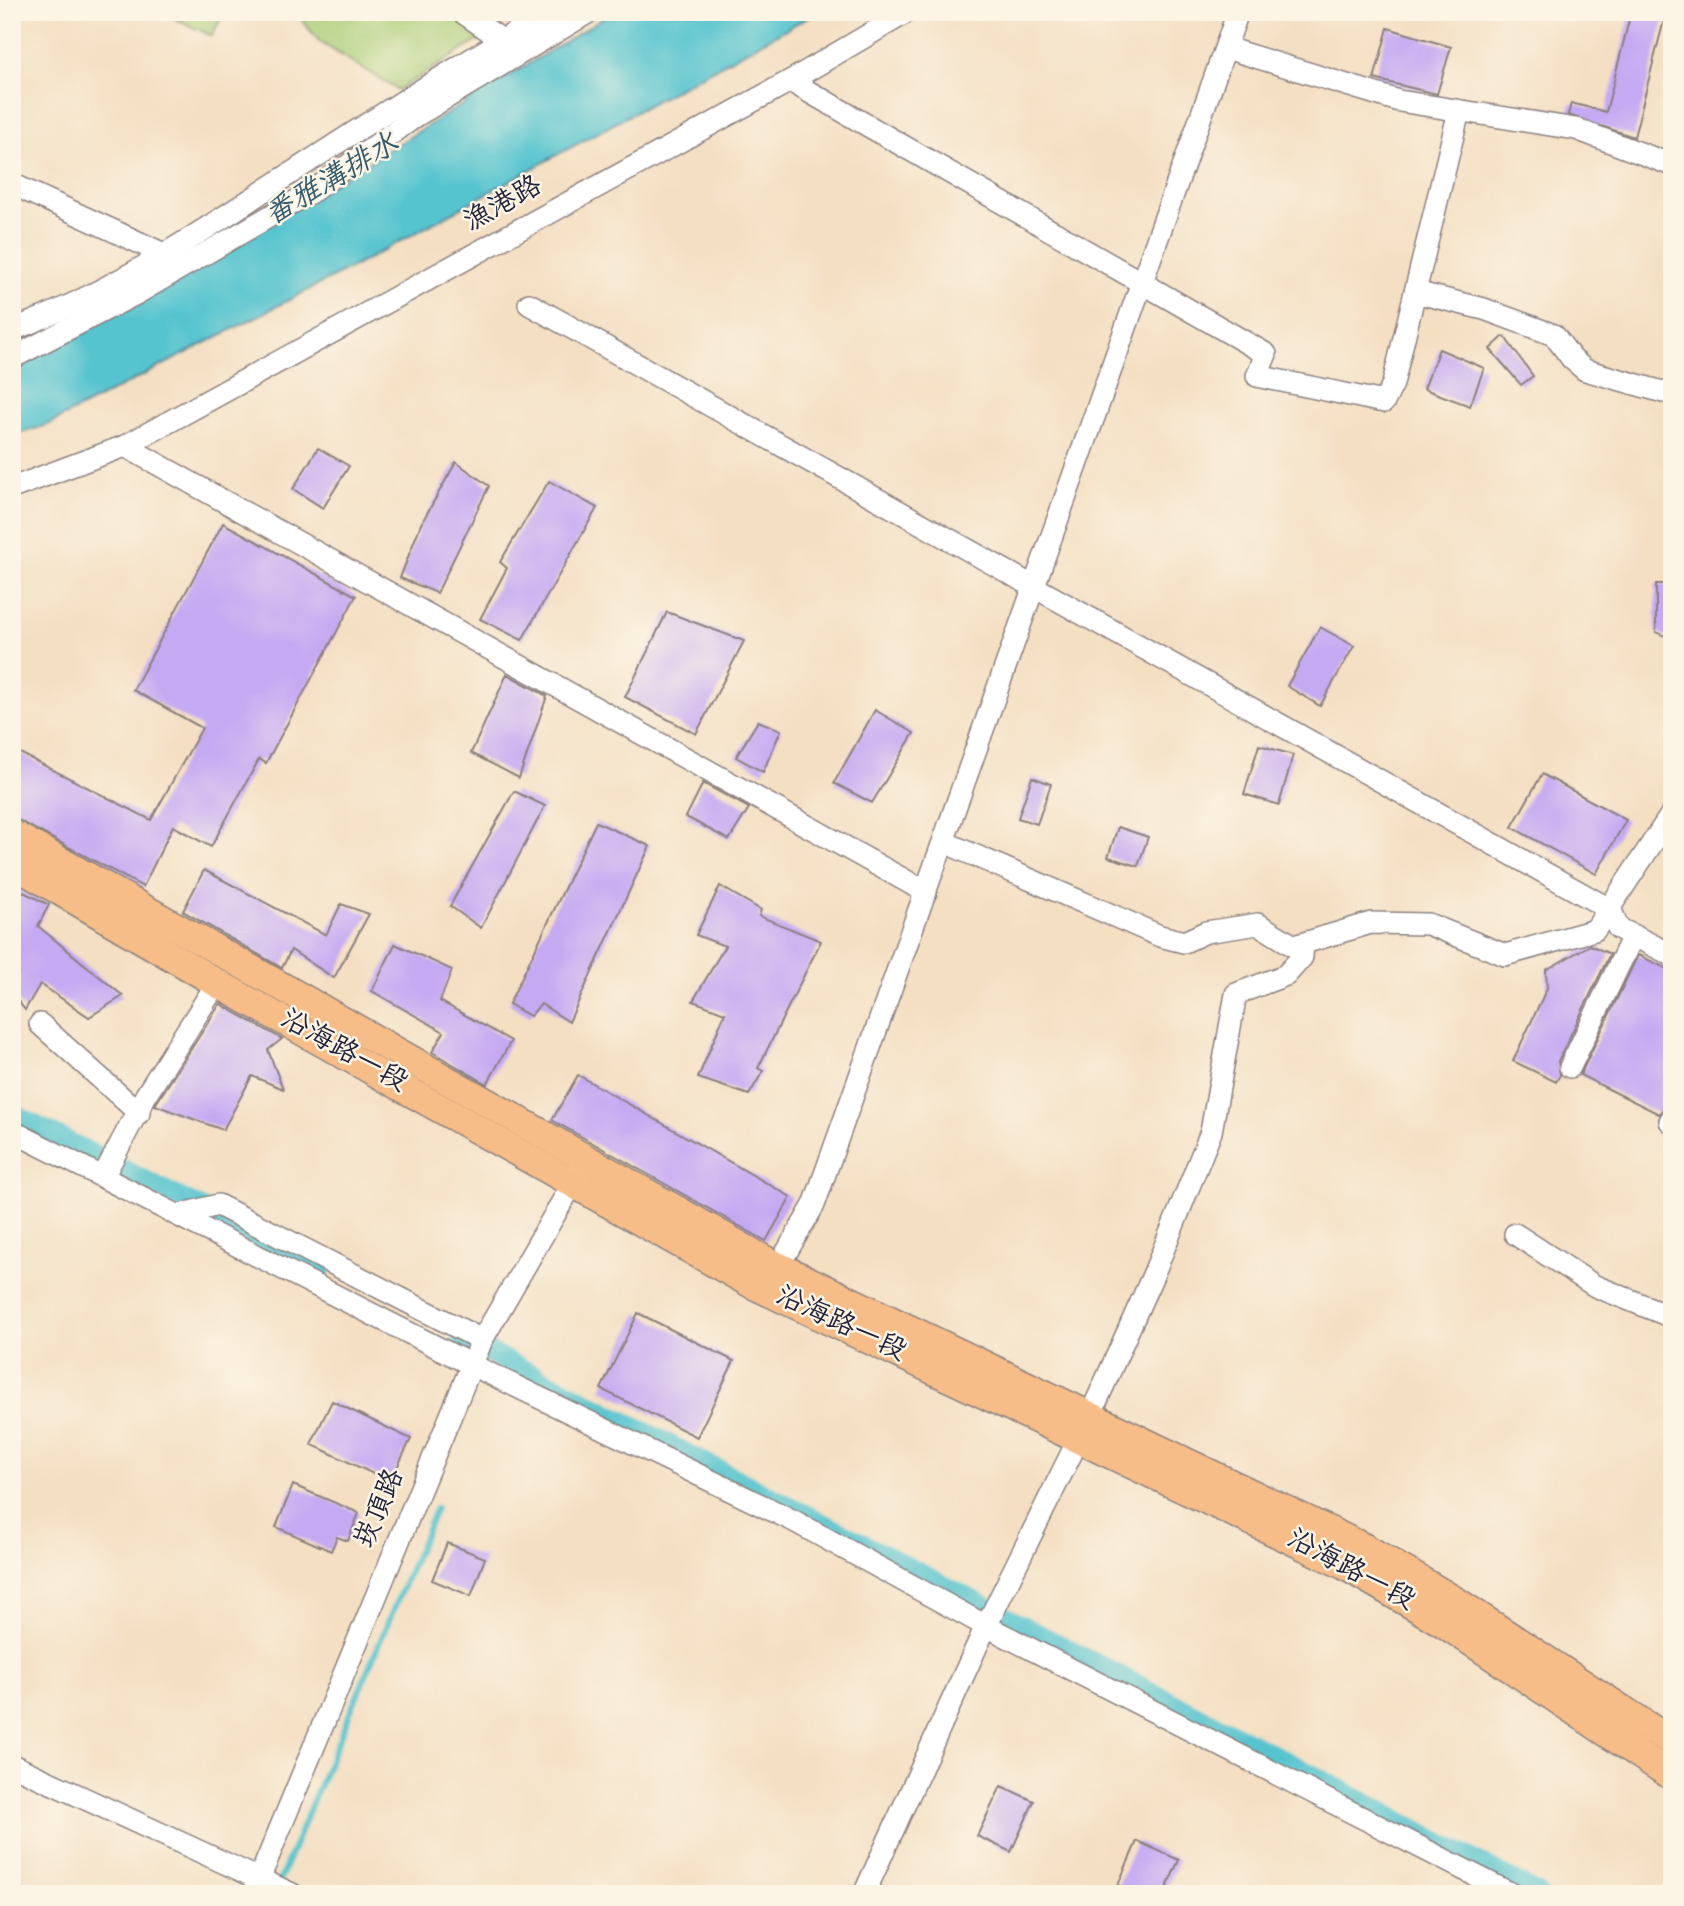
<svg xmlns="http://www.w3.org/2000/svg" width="1684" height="1906" font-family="Dekko,'LXGW WenKai TC',sans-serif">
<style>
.green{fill:#a9cc75;stroke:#667758;stroke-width:2}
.water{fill:#57c4cf;stroke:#3c7385;stroke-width:2}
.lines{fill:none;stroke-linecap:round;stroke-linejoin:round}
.stream{stroke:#57c4cf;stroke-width:6}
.canal{stroke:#57c4cf;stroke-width:21}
.building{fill:#c4a9f3}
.minor-casing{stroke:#8b807f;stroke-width:24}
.major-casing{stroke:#8b807f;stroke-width:31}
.minor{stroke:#fff;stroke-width:21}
.major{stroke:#f7bd88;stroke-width:28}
.labels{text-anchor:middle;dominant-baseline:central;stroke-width:5;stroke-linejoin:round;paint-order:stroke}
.street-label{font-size:28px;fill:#22223b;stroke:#fcf5e5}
.water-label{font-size:30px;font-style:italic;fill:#355b6f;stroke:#fcf5e5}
</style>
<rect width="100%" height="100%" fill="#fcf5e5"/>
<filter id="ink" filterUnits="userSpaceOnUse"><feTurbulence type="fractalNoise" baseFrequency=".0143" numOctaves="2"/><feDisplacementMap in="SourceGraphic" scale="14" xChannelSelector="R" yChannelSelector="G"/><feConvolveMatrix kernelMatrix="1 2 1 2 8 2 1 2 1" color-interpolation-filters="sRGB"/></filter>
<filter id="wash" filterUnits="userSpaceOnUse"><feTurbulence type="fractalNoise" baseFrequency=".00686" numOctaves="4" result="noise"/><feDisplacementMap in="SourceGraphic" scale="28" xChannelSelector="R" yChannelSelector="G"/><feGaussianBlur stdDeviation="1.57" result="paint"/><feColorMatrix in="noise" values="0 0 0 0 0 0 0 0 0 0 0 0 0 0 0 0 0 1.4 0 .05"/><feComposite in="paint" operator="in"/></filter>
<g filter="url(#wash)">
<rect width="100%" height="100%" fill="#f4dfc3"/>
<g class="green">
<polygon points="161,12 224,12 212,36"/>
<polygon points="295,12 448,12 482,38 398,90 320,42"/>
</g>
<polygon class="water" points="613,12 817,12 366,260 47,425 12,436 12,366 310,198"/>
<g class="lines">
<polyline class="stream" points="279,1882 436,1508"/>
<g class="canal">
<polyline points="12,1114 321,1269"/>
<polyline points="463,1339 1295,1766 1537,1894"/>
</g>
</g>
<g id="blocks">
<g class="building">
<polygon points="1631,12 1666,12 1634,137 1568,115 1571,103 1606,112"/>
<polygon points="1388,28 1451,47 1437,94 1374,79"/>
<polygon points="1504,336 1533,376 1521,385 1490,349"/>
<polygon points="1439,349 1484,368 1470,406 1424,389"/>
<polygon points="318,448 349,466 323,508 293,489"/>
<polygon points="456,462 489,486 437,593 400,578 421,524"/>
<polygon points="549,481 597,508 522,640 480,619 507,568 500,562"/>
<polygon points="223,523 356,596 266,763 259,759 211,847 173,826 143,887 12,817 12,749 151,820 202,728 133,690"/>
<polygon points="1656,584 1672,584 1672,639 1656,632"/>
<polygon points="667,612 744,641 696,734 625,697"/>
<polygon points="1320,627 1354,646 1320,706 1287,686"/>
<polygon points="507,674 547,696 519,778 471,753"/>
<polygon points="875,710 914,733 872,803 834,783"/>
<polygon points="758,721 781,730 763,772 736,757"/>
<polygon points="1259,745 1293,755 1279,805 1244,794"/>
<polygon points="1542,774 1626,820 1596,874 1512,827"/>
<polygon points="1032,777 1051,784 1037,824 1018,818"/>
<polygon points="703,783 749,808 729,840 686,817"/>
<polygon points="514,791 545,806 481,928 450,906"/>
<polygon points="596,822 650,846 569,1022 541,1004 530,1016 509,1004"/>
<polygon points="1118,827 1148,837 1138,866 1108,857"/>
<polygon points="204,870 326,935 341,904 369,914 334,978 291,950 282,968 183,911"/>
<polygon points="12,886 49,905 38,926 123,996 89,1017 40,984 25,1010 12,994 12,985 19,972 12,968"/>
<polygon points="720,886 761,910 759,916 821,941 758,1068 763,1071 749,1095 698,1078 725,1013 693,1001 725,946 696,935"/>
<polygon points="395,944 452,970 440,1001 511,1041 487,1084 432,1052 444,1032 372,991"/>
<polygon points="1590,945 1610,954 1558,1061 1560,1075 1556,1082 1513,1061 1547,988 1546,970"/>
<polygon points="1638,955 1672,971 1672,1098 1659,1114 1580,1075"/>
<polygon points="220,1004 282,1039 268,1050 283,1089 252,1076 223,1130 155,1105"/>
<polygon points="578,1075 791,1197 766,1241 552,1120"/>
<polygon points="638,1313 734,1361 697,1437 601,1389"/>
<polygon points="332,1401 411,1439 390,1482 311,1444"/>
<polygon points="293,1485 359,1513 348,1541 337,1537 331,1551 276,1527"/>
<polygon points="447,1543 485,1558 471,1596 432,1580"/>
<polygon points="1001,1786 1034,1801 1011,1852 977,1836"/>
<polygon points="1137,1841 1179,1860 1164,1894 1114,1894"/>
</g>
</g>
</g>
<g filter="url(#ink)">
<use href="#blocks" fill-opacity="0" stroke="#8b807f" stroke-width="2"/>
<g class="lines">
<defs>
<g id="minor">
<polyline points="462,12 502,40"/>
<polyline points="1226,48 1399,101 1576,129 1672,165"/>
<polyline points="790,81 1266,354 1257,376 1384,402 1393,384 1415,292 1484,309 1554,335 1572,359 1585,370 1663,392 1672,390"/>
<polyline points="12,184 166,255"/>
<polyline points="1415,292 1459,111"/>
<polyline points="529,304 1611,910 1618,928 1672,955"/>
<path d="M12,330C117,291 208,227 302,166C383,113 466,61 550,12"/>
<polyline points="12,358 138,293 313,191 416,116 589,12"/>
<polyline points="125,446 926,892"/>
<polyline points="12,488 125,446 790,81 907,12"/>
<polyline points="944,842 1160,936 1184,942 1206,932 1258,924 1294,946 1371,923 1428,924 1505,955 1595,930 1672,813"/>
<polyline points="40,1024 139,1113"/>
<polyline points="1570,1067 1633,936"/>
<polyline points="1670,1121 1672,1118"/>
<polyline points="12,1131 472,1365 794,1521 986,1626 1512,1894"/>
<polyline points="103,1177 146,1095 217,983"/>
<polyline points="179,1215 218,1205 482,1340"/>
<polyline points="1515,1234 1595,1286 1672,1317"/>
<polyline points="771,1279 814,1205 1238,12"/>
<polyline points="12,1765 292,1894"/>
<polyline points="253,1894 482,1340 580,1171"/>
<polyline points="864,1894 986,1626 1089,1418 1154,1273 1211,1132 1236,994 1286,975 1302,957 1303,944"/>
</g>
<g id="major">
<polyline points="12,834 765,1260 1367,1549 1454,1600 1672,1742"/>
<polyline points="12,863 217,983 752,1284 1344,1565 1445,1624 1672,1776"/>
</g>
</defs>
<use href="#minor" class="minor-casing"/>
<use href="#major" class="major-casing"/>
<use href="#minor" class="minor"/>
<use href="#major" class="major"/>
</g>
</g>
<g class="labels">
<g class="street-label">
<text transform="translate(504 206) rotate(-29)">漁港路</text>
<text transform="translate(343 1053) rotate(29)">沿海路一段</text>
<text transform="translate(840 1326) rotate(25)">沿海路一段</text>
<text transform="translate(382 1510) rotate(-67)">崁頂路</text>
<text transform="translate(1350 1572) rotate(28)">沿海路一段</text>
</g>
<g class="water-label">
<text transform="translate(333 182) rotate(-31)">番雅溝排水</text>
</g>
</g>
<rect width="1684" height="1906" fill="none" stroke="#fcf5e5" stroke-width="42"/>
</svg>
